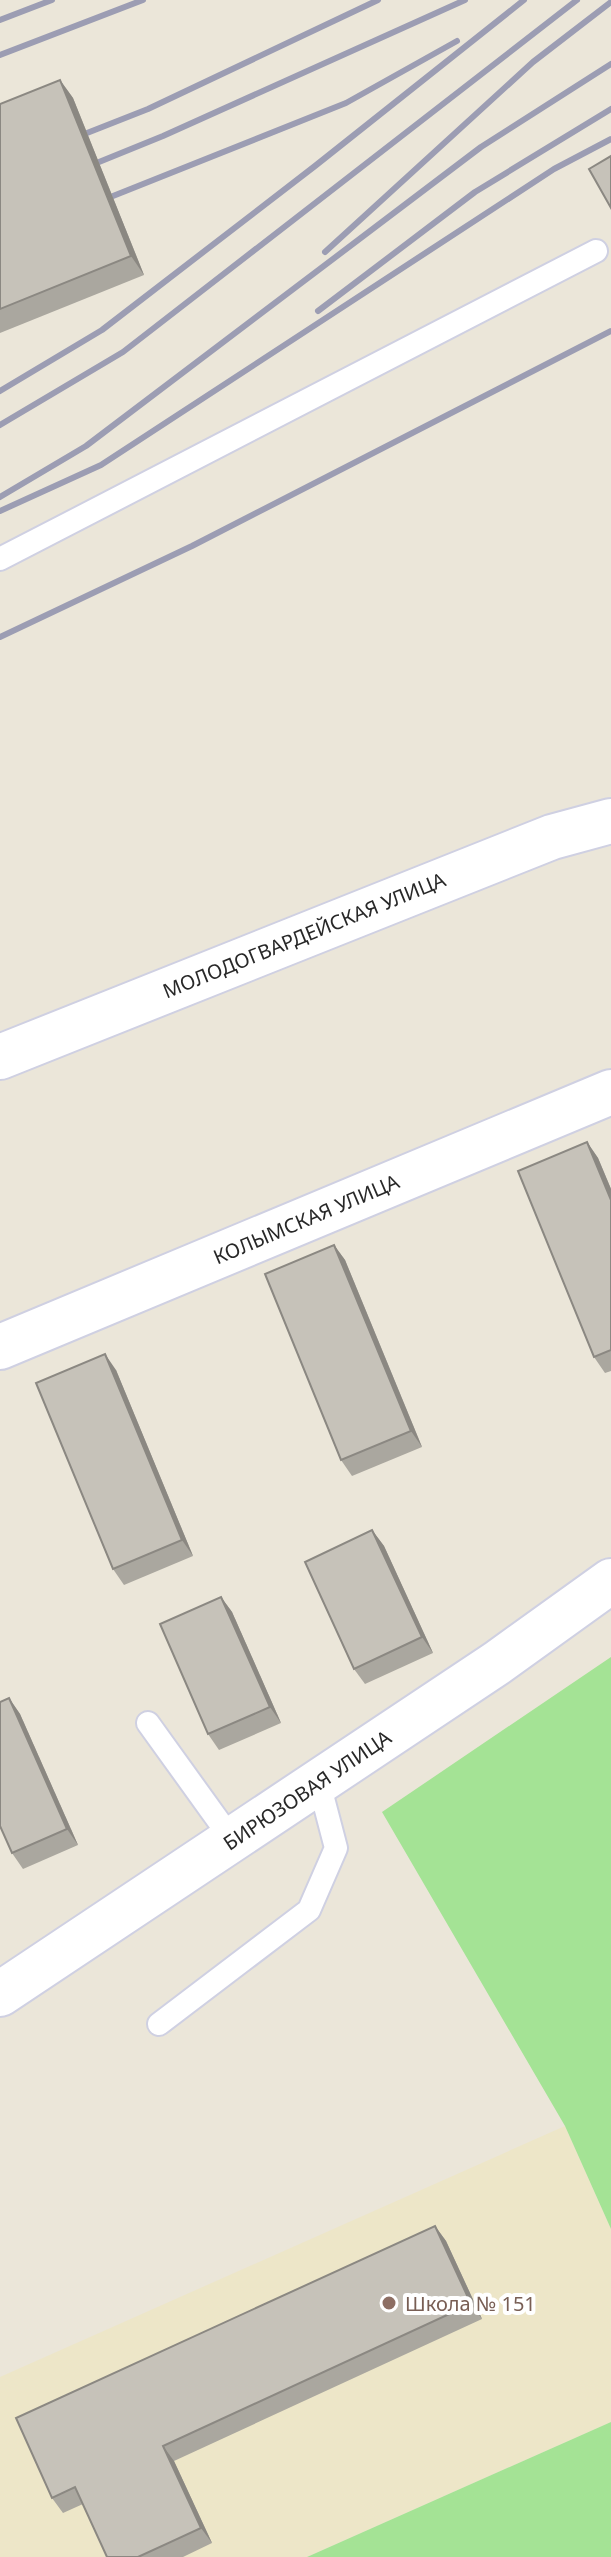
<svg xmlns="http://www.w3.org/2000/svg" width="611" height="2557" font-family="'Noto Sans',sans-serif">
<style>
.education{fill:#ede6c8}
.green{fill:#a4e395}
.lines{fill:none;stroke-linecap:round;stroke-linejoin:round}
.service-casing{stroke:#cfd0e2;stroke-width:26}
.minor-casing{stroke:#cfd0e2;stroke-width:48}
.secondary-casing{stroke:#cfd0e2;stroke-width:48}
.service{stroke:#fff;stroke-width:22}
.minor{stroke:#fff;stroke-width:44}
.secondary{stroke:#fff;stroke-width:44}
.rail{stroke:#9c9db3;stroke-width:6}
.wall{fill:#aaa79f}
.shaded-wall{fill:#8b8882}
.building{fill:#c6c2b9;stroke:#8b8882;stroke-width:2}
.education-dot{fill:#8d6e63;stroke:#fff;stroke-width:3}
.labels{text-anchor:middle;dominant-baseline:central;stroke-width:8;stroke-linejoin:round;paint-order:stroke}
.street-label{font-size:20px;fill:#282828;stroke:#fff}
.education-label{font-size:20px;fill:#785e54;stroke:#fff;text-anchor:start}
</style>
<rect width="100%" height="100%" fill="#ebe6d9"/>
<polygon class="education" points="565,2126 611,2229 611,2422 307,2557 0,2557 0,2377"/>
<g class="green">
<polygon points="611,1657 611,2229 565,2126 382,1812"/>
<polygon points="611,2422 611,2557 307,2557"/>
</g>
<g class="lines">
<defs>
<g id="service">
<polyline points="0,559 596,251"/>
<polyline points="148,1723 233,1841"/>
<polyline points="159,2024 309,1910 336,1848 319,1783"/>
</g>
<g id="minor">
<polyline points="0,1057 552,837 611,821"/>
<polyline points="0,1347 611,1092"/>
</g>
<polyline id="secondary" points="0,1994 497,1663 611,1581"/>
</defs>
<use href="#service" class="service-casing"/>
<use href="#minor" class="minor-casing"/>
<use href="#secondary" class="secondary-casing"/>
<use href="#service" class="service"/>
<use href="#minor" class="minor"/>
<use href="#secondary" class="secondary"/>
<g class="rail">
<polyline points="0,20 52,0"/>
<polyline points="0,55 143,0"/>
<polyline points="87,133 148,109 378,0"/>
<polyline points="99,162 163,136 465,0"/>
<polyline points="113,196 346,103 457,41"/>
<polyline points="325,252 533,62 611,2"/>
<polyline points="318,311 475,192 611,109"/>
<polyline points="0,391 102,330 315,166 524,0"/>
<polyline points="0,425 123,352 577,0"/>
<polyline points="0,497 86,446 481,147 611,64"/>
<polyline points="0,511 101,465 554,169 611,139"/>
<polyline points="0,637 192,546 611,331"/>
</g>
</g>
<g class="wall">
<polygon points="60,80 73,98 144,275 0,333 0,104"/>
<polygon points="587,1142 598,1158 611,1189 611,1371 605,1373 594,1357"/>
<polygon points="334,1245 345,1260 422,1447 352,1476 341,1460"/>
<polygon points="116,1370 193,1556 124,1585 113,1569"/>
<polygon points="372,1530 384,1546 433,1653 365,1684 354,1669"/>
<polygon points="221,1597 232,1612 281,1723 219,1750 208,1734"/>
<polygon points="9,1698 20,1714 78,1845 23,1869 12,1853"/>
<polygon points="435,2226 446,2241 482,2319 174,2461 212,2543 183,2557 107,2557 83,2504 63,2513 52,2498"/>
</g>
<g class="shaded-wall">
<polygon points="60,80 73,98 144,275 131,256"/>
<polygon points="587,1142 598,1158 611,1189 611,1200"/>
<polygon points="334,1245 345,1260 422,1447 411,1431"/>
<polygon points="105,1354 116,1370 193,1556 182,1540"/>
<polygon points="372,1530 384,1546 433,1653 422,1637"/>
<polygon points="221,1597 232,1612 281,1723 270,1707"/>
<polygon points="9,1698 20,1714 78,1845 67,1829"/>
<polygon points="435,2226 446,2241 482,2319 471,2304"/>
<polygon points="163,2446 174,2461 212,2543 201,2528"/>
</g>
<g class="building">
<polygon points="60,80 131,256 0,309 0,104"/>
<polygon points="611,156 611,208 589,169"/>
<polygon points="587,1142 611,1200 611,1350 594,1357 518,1171"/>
<polygon points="334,1245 411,1431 341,1460 265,1274"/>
<polygon points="105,1354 182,1540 113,1569 36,1383"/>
<polygon points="372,1530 422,1637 354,1669 305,1562"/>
<polygon points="221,1597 270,1707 208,1734 160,1624"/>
<polygon points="9,1698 67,1829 12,1853 0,1826 0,1702"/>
<polygon points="435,2226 471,2304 163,2446 201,2528 138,2557 107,2557 75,2487 52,2498 16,2418"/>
</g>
<circle class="education-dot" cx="389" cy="2303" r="8"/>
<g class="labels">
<g class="street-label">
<text transform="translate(304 935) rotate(-22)">МОЛОДОГВАРДЕЙСКАЯ УЛИЦА</text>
<text transform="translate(306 1219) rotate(-23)">КОЛЫМСКАЯ УЛИЦА</text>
<text transform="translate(307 1790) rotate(-34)">БИРЮЗОВАЯ УЛИЦА</text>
</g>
<g class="education-label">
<text x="405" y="2303">Школа № 151</text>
</g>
</g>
</svg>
